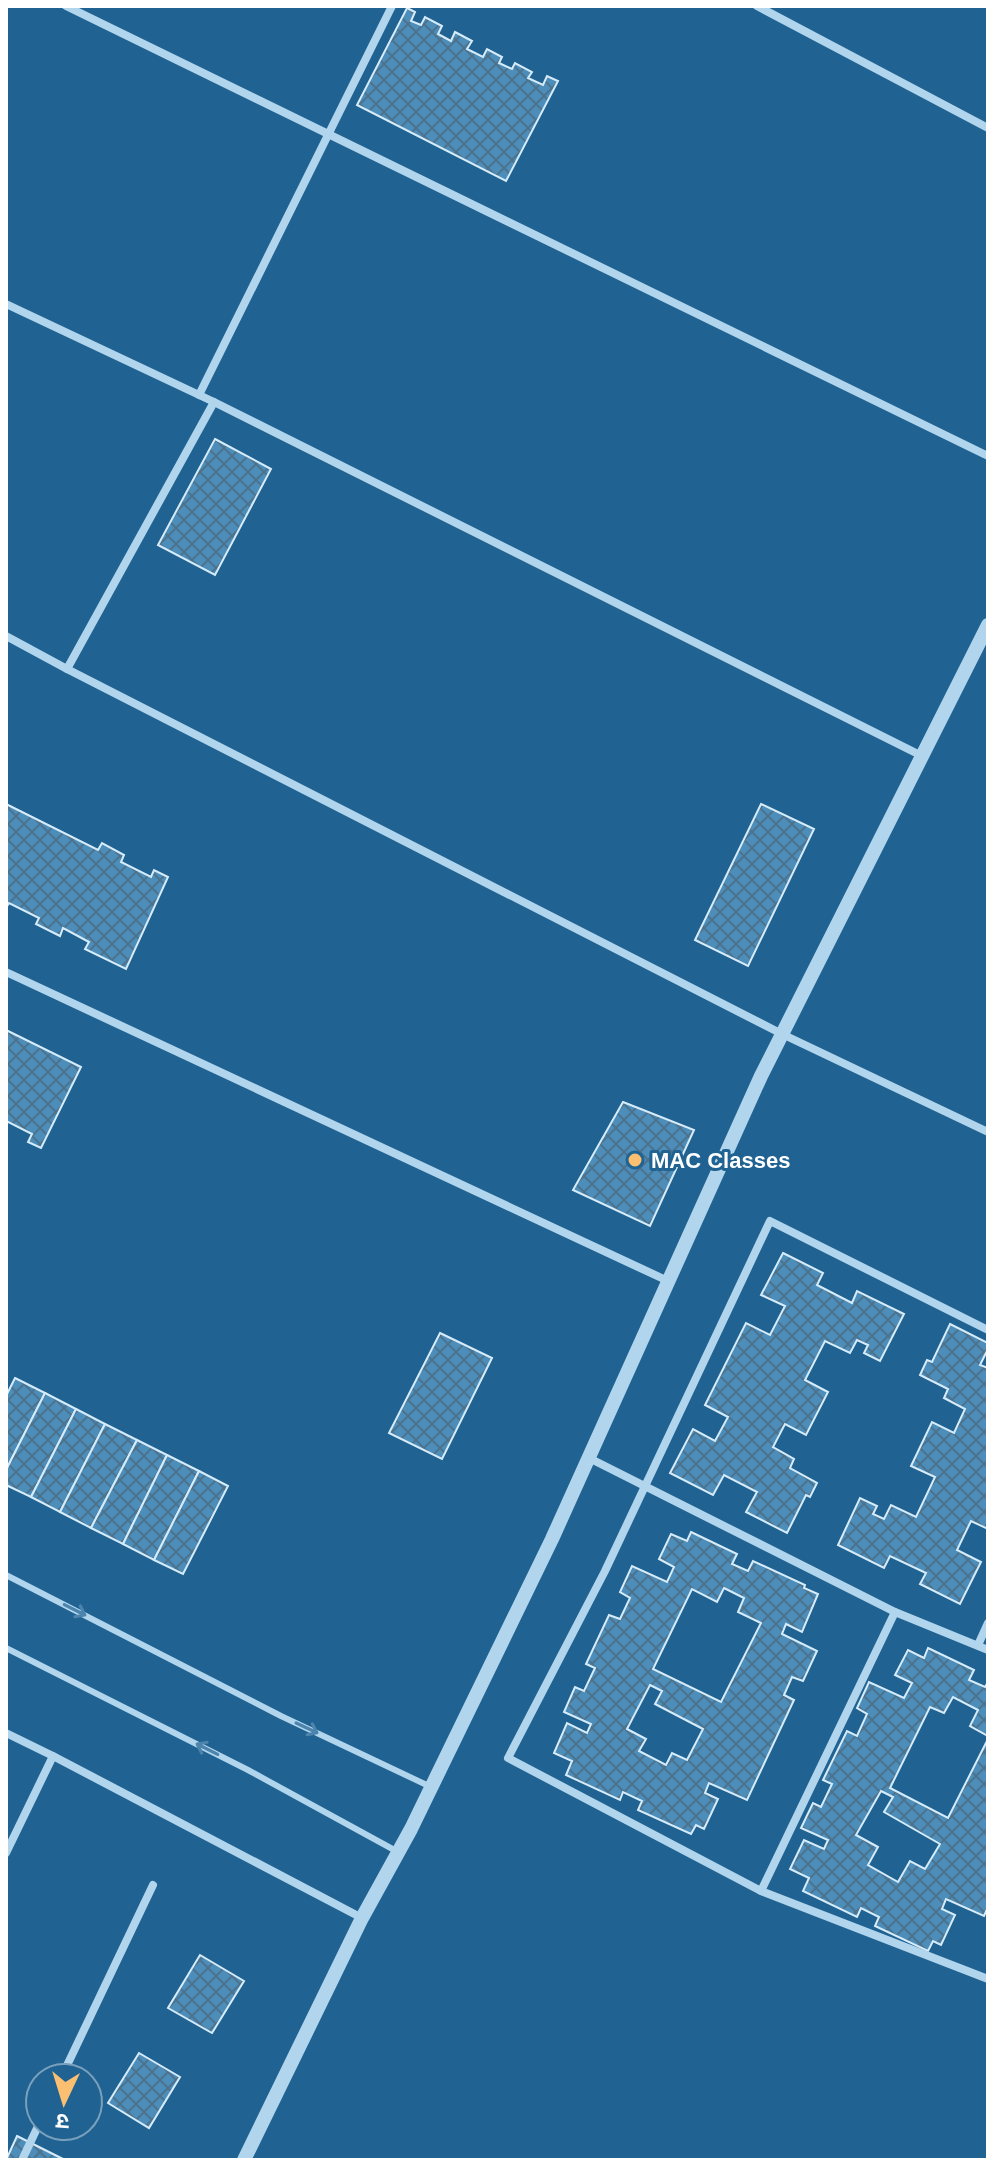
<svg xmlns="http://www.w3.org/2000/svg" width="994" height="2166" font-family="Arial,'Noto Sans Devanagari',sans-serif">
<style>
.building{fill:url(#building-cross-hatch);stroke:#d6ecfa;stroke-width:2;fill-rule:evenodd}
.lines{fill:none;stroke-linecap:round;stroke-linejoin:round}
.service{stroke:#b1d5ed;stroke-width:6}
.minor{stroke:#b1d5ed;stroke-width:8}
.tertiary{stroke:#b1d5ed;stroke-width:14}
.oneway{stroke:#4c84ad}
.poi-dot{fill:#fbbf71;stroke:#206291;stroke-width:3}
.labels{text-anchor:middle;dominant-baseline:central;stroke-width:6;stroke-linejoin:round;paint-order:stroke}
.poi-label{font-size:22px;font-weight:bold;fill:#fff;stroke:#206291;text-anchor:start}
</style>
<defs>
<pattern id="building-cross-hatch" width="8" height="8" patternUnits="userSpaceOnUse" patternTransform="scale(2)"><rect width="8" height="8" fill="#4c8dba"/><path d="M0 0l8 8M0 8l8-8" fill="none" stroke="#4c738e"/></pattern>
</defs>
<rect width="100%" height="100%" fill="#206291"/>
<g class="building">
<polygon points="407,8 415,12 411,21 421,25 425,17 442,26 438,34 451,41 455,32 472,41 467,49 483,57 487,49 502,57 499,63 512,69 515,63 532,72 528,78 543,85 547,76 558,81 506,181 357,105"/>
<polygon points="215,439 271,469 215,575 158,545"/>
<polygon points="6,804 98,850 102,843 124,855 121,862 151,877 154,870 168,877 126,969 85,949 89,942 63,928 60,936 36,924 39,918 9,903 6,908"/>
<polygon points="761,804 814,829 748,966 695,940"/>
<polygon points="6,1030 81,1067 41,1148 28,1142 32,1134 6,1121"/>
<polygon points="623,1102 694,1130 650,1226 573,1190"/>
<polygon points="783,1253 823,1273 817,1285 852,1303 857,1291 904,1314 880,1361 864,1353 868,1345 857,1340 850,1353 825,1341 805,1380 828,1392 806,1435 785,1424 773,1447 794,1459 790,1468 817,1483 810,1497 806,1495 787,1533 746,1512 757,1492 724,1475 713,1495 670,1473 693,1429 715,1441 728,1417 705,1405 746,1323 770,1335 785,1306 761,1295"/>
<polygon points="950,1324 988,1343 988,1349 980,1365 988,1368 988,1529 971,1521 957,1550 981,1562 960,1604 920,1584 926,1573 890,1556 884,1568 838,1545 860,1498 877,1506 873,1514 884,1519 891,1505 916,1517 935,1477 911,1466 932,1422 954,1433 965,1409 944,1398 948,1389 920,1375 927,1360 932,1362"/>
<polygon points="440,1333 492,1358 442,1459 389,1433"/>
<polygon points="15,1378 45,1393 6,1470 6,1396"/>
<polygon points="45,1393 76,1409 31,1497 6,1485 6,1470"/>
<polygon points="76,1409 105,1424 60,1512 31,1497"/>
<polygon points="105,1424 137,1440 91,1528 60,1512"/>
<polygon points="137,1440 167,1455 123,1544 91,1528"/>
<polygon points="167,1455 199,1471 154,1560 123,1544"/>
<polygon points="199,1471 228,1486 183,1574 154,1560"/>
<path d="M691,1532L737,1554L732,1564L748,1571L753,1561L805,1585L804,1588L818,1594L802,1632L786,1624L782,1634L817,1651L803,1681L792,1677L784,1695L794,1700L747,1800L709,1783L705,1793L718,1799L704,1829L696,1825L691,1834L638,1810L642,1801L623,1792L620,1800L566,1775L572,1761L554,1753L567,1723L587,1733L591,1724L564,1712L575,1687L584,1691L595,1668L586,1664L609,1615L620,1619L630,1598L620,1592L632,1566L667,1582L674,1567L659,1559L671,1534L687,1541ZM724,1588L744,1598L738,1612L761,1623L721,1702L653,1669L692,1589L717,1602ZM650,1685L662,1691L655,1704L703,1729L687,1760L672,1753L666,1765L639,1751L646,1739L627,1729Z"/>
<path d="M928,1648L974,1670L969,1680L985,1687L988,1682V1736L970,1726L978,1710L953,1697L944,1713L930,1707L890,1788L948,1818L988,1739V1907L984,1916L946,1899L942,1909L955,1915L941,1945L933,1941L928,1951L875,1926L879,1917L861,1908L857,1917L803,1891L809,1878L790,1869L804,1840L824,1849L828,1840L801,1828L813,1803L821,1807L832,1784L823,1780L847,1731L857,1736L867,1714L857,1708L869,1682L904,1698L912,1683L895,1675L908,1650L924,1658ZM881,1791L893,1797L884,1812L940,1844L925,1869L910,1861L898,1882L868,1865L878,1847L856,1835Z"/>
<polygon points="200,1955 244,1981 212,2033 168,2008"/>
<polygon points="139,2053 180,2077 149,2128 108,2103"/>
<polygon points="17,2136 65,2160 6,2160"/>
</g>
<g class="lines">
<g class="service">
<polyline points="6,1575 281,1716 431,1787"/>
<polyline points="6,1648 248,1770 398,1852"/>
</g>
<g class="minor">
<polyline points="66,6 988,456"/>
<polyline points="757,6 988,128"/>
<polyline points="6,304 214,402 922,756"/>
<polyline points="199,395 392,6"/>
<polyline points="214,402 67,669 782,1034 988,1132"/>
<polyline points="6,636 67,669"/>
<polyline points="6,972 668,1281"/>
<polyline points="988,1330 770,1221 605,1571 508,1758 761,1891 988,1979"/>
<polyline points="589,1458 895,1612 988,1650"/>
<polyline points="978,1645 988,1623"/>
<polyline points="6,1733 53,1756"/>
<polyline points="6,1853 53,1756 362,1918"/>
<polyline points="761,1891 895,1612"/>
<polyline points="61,2078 153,1885"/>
<polyline points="22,2160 40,2122"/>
</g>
<polyline class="tertiary" points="244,2160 362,1918 411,1829 552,1539 761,1076 988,625"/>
</g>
<defs><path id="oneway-shaft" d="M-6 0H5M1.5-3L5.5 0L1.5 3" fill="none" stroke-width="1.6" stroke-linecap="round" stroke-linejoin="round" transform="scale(2)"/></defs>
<g class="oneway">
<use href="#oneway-shaft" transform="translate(75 1610) rotate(27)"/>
<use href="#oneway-shaft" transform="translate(307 1728) rotate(25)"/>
<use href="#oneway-shaft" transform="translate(207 1749) rotate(-153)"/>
</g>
<circle class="poi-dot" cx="635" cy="1160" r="8"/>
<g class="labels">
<g class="poi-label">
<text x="651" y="1160">MAC Classes</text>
</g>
</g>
<rect width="994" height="2166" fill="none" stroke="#ffffff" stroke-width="16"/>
<g transform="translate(64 2102) rotate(184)"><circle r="38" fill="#206291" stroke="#79a1bd" stroke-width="2"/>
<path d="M0-6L14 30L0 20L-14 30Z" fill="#fbbf71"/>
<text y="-12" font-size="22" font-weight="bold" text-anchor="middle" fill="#ffffff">उ</text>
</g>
</svg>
